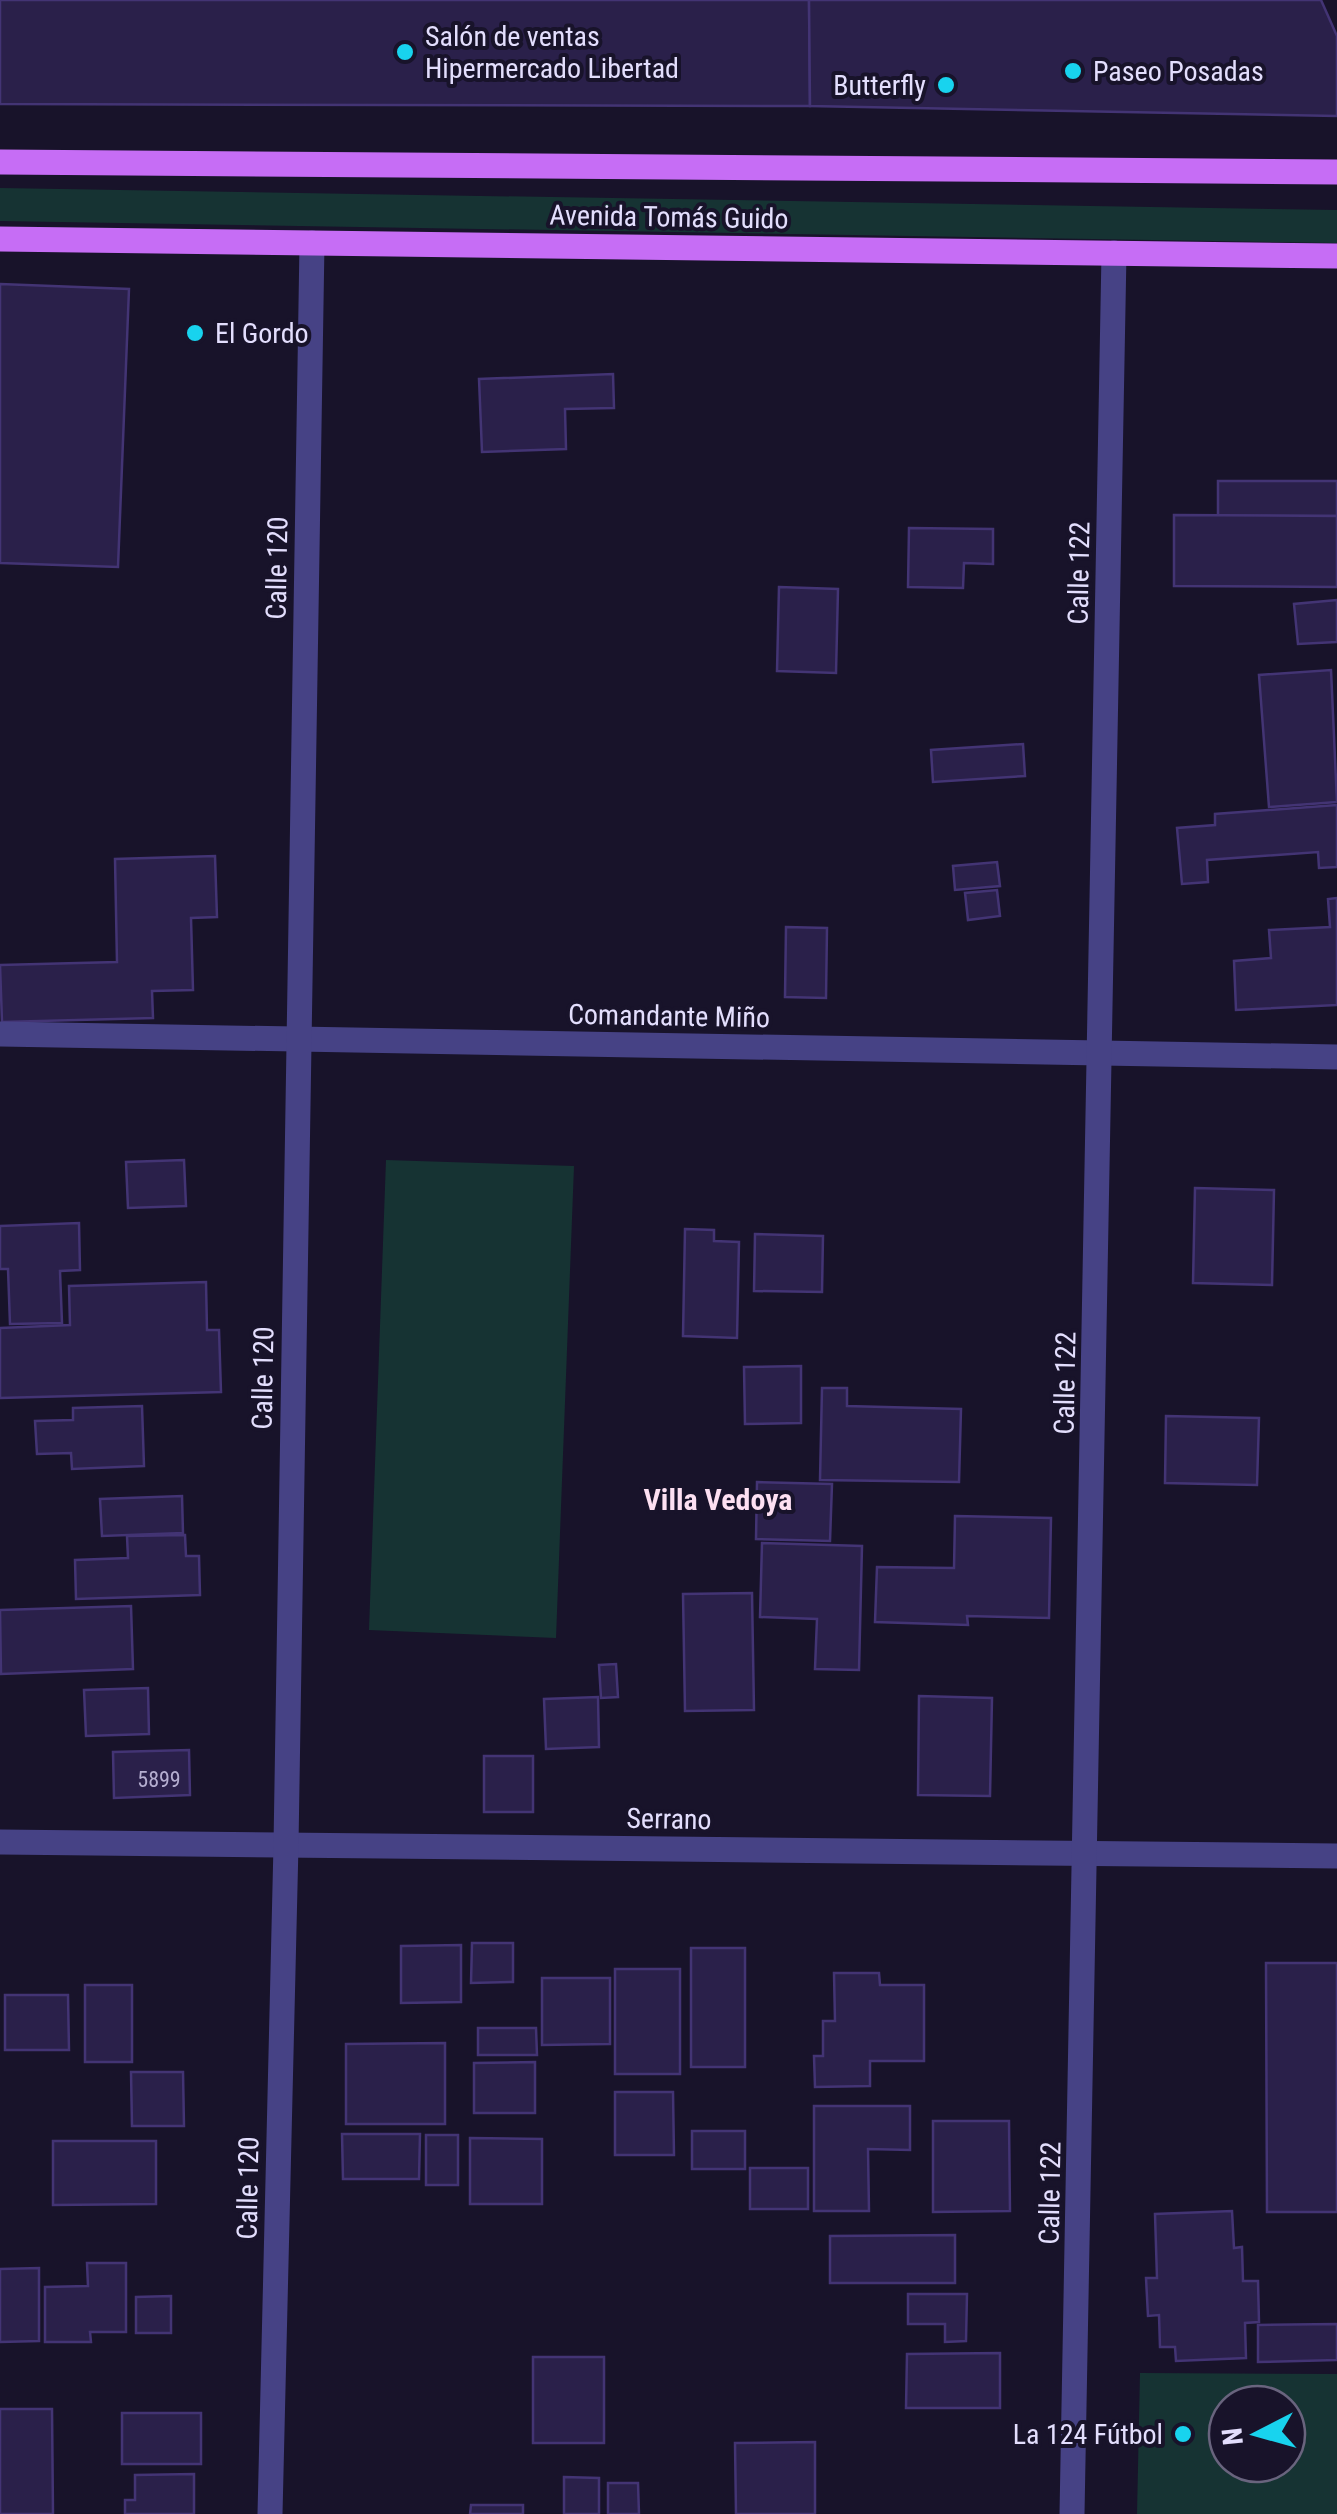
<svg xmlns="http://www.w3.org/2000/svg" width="1337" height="2514" font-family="'Roboto Condensed',sans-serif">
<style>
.green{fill:#163333;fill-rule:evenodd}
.building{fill:#2a204a;stroke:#433474;stroke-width:2.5}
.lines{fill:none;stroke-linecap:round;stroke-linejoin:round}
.minor{stroke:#464285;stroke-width:25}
.major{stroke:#c66df5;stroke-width:25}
.poi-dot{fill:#18d3ee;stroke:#18132a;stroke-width:4}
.labels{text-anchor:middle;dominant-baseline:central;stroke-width:8;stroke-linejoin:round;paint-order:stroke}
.number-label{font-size:22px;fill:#b5aed0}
.poi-label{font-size:28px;fill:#e3defd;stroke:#18132a;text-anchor:start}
.street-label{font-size:28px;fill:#e3defd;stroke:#18132a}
.neighbourhood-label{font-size:30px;font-weight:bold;fill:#fde0f2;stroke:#18132a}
</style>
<rect width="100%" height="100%" fill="#18132a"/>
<g class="green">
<polygon points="0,188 1337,210 1337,243 0,221"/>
<polygon points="386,1160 574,1166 556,1638 369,1630"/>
<path d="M1140,2373L1337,2374V2514H1137ZM1227,2404H1287V2464H1227Z"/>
</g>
<g class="building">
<polygon points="0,0 809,0 810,106 0,104"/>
<polygon points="809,0 1321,0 1337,36 1337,116 810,106"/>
<polygon points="0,284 129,289 118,567 0,563"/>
<polygon points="613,374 614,408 565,409 566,449 482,452 479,379"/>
<rect x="1218" y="481" width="119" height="35"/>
<polygon points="1174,515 1337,516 1337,587 1174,586"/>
<polygon points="909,528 993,529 993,564 964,563 963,588 908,587"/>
<polygon points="779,587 838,589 836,673 777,671"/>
<polygon points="1337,600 1337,642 1298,644 1294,604"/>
<polygon points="1331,670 1337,802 1269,807 1259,675"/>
<polygon points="1023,744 1025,776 933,782 931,750"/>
<polygon points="1337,805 1337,867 1319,868 1318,852 1207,860 1208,882 1182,884 1177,828 1215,825 1215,814"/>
<polygon points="215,856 217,917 191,918 193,990 152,991 153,1018 2,1022 0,965 117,962 115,859"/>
<polygon points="997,862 1000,886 955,890 953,866"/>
<polygon points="997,890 1000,916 968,920 965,893"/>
<polygon points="1337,898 1337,1005 1236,1010 1234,961 1271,958 1269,930 1330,927 1328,899"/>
<polygon points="786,927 827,928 826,998 785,997"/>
<polygon points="184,1160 186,1206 128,1208 126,1162"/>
<polygon points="1195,1188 1274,1190 1272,1285 1193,1283"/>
<polygon points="79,1223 80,1270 60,1271 62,1323 10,1324 8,1269 0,1269 0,1226"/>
<polygon points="685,1229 714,1230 714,1241 739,1242 737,1338 683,1336"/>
<polygon points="755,1234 823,1236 822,1292 754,1291"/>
<polygon points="206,1282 207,1330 219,1330 221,1392 0,1398 0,1328 70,1325 69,1286"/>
<polygon points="801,1366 801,1423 745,1424 744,1367"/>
<polygon points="822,1388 847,1388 847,1406 961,1409 959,1482 820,1480"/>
<polygon points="142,1406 144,1466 72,1469 71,1453 37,1454 35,1421 73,1420 73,1408"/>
<polygon points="1166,1416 1259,1418 1257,1485 1165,1483"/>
<polygon points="757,1482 832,1484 830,1541 756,1539"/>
<polygon points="182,1496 183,1533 102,1536 100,1499"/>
<polygon points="955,1516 1051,1518 1049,1618 967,1616 968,1625 875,1622 877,1567 954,1568"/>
<polygon points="185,1535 186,1556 199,1556 200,1595 76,1599 75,1560 128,1558 127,1536"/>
<polygon points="762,1543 862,1546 859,1670 815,1669 817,1619 760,1617"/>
<polygon points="752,1593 754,1710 685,1711 683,1594"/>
<polygon points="131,1606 133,1669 1,1674 0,1610"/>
<polygon points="616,1664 618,1697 601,1698 599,1665"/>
<polygon points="148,1688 149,1734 86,1736 84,1690"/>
<polygon points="919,1696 992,1698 990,1796 918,1795"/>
<polygon points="598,1697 599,1747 546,1749 544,1699"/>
<polygon points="189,1750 190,1795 114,1798 113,1752"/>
<rect x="484" y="1756" width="49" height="56"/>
<polygon points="472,1943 513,1943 513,1982 471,1983"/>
<polygon points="461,1945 461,2002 401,2003 401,1946"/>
<rect x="691" y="1948" width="54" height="119"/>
<polygon points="1266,1963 1337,1963 1337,2212 1267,2212"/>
<rect x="615" y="1969" width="65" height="105"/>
<polygon points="834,1973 879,1973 880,1985 924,1985 924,2061 870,2061 870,2086 815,2087 814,2056 823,2056 823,2021 835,2021"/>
<polygon points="542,1978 610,1978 610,2044 542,2045"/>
<rect x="85" y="1985" width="47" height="77"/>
<polygon points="5,1995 68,1995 69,2050 5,2050"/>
<polygon points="478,2028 536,2028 537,2055 478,2055"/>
<polygon points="445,2043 445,2124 346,2124 346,2044"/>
<polygon points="535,2062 535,2113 474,2113 474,2063"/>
<polygon points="131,2072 183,2072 184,2126 132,2126"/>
<polygon points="615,2092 673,2092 674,2155 615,2155"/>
<polygon points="814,2106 910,2106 910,2150 868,2149 869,2211 814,2211"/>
<polygon points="933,2121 1009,2121 1010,2211 933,2212"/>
<rect x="692" y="2131" width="53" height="38"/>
<polygon points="342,2134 420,2134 419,2179 343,2179"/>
<rect x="426" y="2135" width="32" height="50"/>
<polygon points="470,2138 542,2139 542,2204 470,2204"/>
<polygon points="53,2141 156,2141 156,2204 53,2205"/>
<rect x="750" y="2168" width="58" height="41"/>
<polygon points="1232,2211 1234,2248 1242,2247 1243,2281 1258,2281 1259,2322 1245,2323 1246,2358 1176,2361 1175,2347 1160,2347 1159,2315 1148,2316 1146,2278 1157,2278 1155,2214"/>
<polygon points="955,2235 955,2283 830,2283 830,2236"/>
<polygon points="87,2263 126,2263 126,2332 90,2332 91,2342 45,2342 45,2287 88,2286"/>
<polygon points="39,2268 39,2341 0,2342 0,2269"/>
<polygon points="908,2294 967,2294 966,2341 945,2342 945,2324 908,2324"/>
<polygon points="171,2296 171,2333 136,2333 136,2297"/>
<polygon points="1337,2324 1337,2360 1258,2362 1258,2325"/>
<polygon points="1000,2353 1000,2408 906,2408 907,2354"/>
<rect x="533" y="2357" width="71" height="86"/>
<polygon points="0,2409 52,2409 53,2514 0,2514"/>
<rect x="122" y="2413" width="79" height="51"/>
<polygon points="815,2442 815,2514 736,2514 735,2443"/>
<polygon points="194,2474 194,2514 125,2514 125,2500 135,2500 135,2475"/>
<polygon points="564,2477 599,2478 599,2514 564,2514"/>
<polygon points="608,2483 638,2483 639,2514 608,2514"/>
<polygon points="471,2505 523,2505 523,2514 470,2514"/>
</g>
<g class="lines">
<g class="minor">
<polyline points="0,1034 1337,1057"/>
<polyline points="0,1842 1337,1856"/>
<polyline points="270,2514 286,1845 312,243"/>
<polyline points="1072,2514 1114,253"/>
</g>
<g class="major">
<polyline points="0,162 1337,172"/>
<polyline points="0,239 1337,256"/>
</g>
</g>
<g class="poi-dot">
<circle cx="405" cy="52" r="10"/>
<circle cx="1073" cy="71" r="10"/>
<circle cx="946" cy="85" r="10"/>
<circle cx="195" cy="333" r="10"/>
<circle cx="1183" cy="2434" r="10"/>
</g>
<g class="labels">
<g class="number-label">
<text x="159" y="1779">5899</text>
</g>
<g class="poi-label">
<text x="425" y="36">Salón de ventas<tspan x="425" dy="32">Hipermercado Libertad</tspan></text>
<text x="1093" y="71">Paseo Posadas</text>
<text x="926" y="85" text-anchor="end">Butterfly</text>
<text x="215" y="333">El Gordo</text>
<text x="1163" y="2434" text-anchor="end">La 124 Fútbol</text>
</g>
<g class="street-label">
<text transform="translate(669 217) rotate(1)">Avenida Tomás Guido</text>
<text transform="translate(277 568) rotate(-89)">Calle 120</text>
<text transform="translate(1079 573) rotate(-89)">Calle 122</text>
<text transform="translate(669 1016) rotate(1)">Comandante Miño</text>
<text transform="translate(263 1378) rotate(-89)">Calle 120</text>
<text transform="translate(1065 1383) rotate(-89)">Calle 122</text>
<text transform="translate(669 1819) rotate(1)">Serrano</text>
<text transform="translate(248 2188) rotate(-89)">Calle 120</text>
<text transform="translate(1050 2193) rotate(-89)">Calle 122</text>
</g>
<g class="neighbourhood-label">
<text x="718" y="1499">Villa Vedoya</text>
</g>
</g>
<g transform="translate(1257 2434) rotate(264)"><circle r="48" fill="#18132a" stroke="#69647e" stroke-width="2.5"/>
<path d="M0-8L18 38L0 25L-18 38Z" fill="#18d3ee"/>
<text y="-15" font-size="28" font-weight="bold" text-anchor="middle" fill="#e3defd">N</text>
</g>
</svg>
